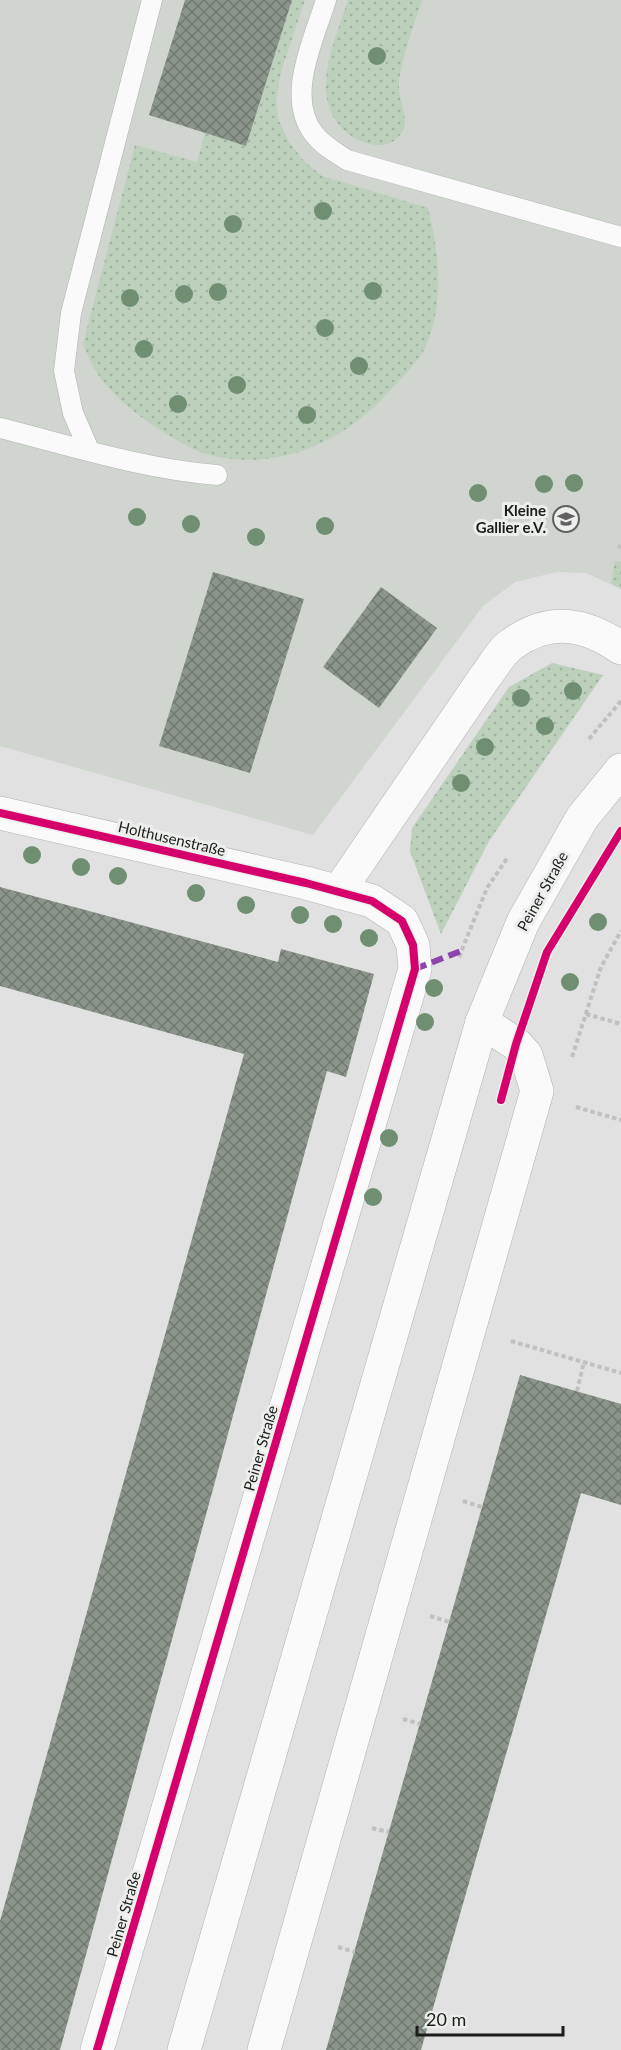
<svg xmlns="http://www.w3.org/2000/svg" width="621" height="2050" font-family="Lato,sans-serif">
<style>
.built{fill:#d0d5cf}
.grass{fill:url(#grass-dots)}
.building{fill:url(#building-cross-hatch)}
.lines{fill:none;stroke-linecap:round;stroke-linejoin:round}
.service-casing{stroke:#b1b2b1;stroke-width:21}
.minor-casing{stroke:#b1b2b1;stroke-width:34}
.tertiary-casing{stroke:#b1b2b1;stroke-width:34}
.path{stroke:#bfc0bf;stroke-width:4;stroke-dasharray:4.5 3;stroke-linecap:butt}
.service{stroke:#fafafa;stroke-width:20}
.minor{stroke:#fafafa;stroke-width:33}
.tertiary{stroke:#fafafa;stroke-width:33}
.quiet{stroke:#8e44ad;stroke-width:6;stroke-dasharray:12 6;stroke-linecap:butt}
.cycleway-casing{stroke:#ecefec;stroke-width:11}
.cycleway{stroke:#d6006c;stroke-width:8}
.tree{fill:#6f8e72}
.labels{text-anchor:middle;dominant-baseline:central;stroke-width:6;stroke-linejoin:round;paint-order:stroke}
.poi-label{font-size:15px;font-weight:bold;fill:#1b1c1b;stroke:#ecefec;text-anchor:end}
.street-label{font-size:15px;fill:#1b1c1b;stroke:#ecefec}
</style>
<defs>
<pattern id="grass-dots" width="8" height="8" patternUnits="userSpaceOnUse" patternTransform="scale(1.5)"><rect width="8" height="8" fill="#bcd0bc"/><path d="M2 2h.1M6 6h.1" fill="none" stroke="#a1b2a1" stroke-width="1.8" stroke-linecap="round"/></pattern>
<pattern id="building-cross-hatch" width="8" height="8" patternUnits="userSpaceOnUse" patternTransform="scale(1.5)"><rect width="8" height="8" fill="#8b958b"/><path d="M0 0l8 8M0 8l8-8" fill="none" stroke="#717971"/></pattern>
</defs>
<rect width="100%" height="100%" fill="#e0e1e0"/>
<polygon class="built" points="0,0 621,0 621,589 586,573 557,572 515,582 483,606 313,835 0,746"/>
<g class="grass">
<path d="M292,0H305L281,72L276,100L279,121L289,142L304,161L322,176L428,208C439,253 445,301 426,346C419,362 395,385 383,398C339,444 278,470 214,456C197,453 172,437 157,428C135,413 112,396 97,373C91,364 88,354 83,344L135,145L197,162L205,133L246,146Z"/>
<path d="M348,0H422C415,23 398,66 399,88C399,102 410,119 402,132C395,144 383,147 370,144C359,142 348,135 340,126C310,90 336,39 348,0Z"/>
<polygon points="615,561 621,562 621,589 611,583"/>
<polygon points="552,663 603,675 489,841 441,934 410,851 412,828 509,687"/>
</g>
<g class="building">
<polygon points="185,0 292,0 246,146 149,115"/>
<polygon points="213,572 304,599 250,773 159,746"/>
<polygon points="381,587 437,628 379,708 323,667"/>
<polygon points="0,887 278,962 281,949 374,974 346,1077 327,1071 60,2050 0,2050 0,1921 244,1054 0,986"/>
<polygon points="520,1375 621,1404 621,1505 581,1493 421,2050 326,2050"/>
</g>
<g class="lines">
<defs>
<g id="service">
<path d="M326,0C314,39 285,97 314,134C322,145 335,152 347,160L621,237"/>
<path d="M0,428C72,446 143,469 217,475"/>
<polyline points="89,450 73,413 64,371 71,313 152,0"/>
</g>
<g id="minor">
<polyline points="0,813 306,883 372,901 402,921 413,945 415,969 97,2050"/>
<path d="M338,892L485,677C493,667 501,651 512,644C549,617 585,623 621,648"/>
<polyline points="264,2050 537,1091 526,1055 516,1044 482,1022"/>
</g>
<polyline id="tertiary" points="184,2050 482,1022 523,922 582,818 621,770"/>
</defs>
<use href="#service" class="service-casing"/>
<use href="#minor" class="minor-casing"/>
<use href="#tertiary" class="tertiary-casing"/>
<g class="path">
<polyline points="618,546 621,547"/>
<polyline points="589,739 621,701"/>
<polyline points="459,957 487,888 508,857"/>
<polyline points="586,1014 621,1024"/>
<polyline points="572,1057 601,967 621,931"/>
<polyline points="576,1107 621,1120"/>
<polyline points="511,1341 621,1373"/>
<polyline points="577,1391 584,1362"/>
<polyline points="463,1501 482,1507"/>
<polyline points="430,1616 449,1622"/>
<polyline points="403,1719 420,1724"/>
<polyline points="372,1828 389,1832"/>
<polyline points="338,1947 355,1952"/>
</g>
<use href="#service" class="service"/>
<use href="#minor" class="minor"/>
<use href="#tertiary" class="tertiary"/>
<polyline class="quiet" points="415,969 461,951"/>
<defs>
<g id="cycleway">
<polyline points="0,813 306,883 372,901 402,921 413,945 415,969 97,2050"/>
<polyline points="501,1100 516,1044 547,952 621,831"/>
</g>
</defs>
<use href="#cycleway" class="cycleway-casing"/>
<use href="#cycleway" class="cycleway"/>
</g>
<g class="tree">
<circle cx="377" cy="56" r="9"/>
<circle cx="323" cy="211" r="9"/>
<circle cx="233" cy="224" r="9"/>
<circle cx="373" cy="291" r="9"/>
<circle cx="218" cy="292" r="9"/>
<circle cx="184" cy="294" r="9"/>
<circle cx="130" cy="298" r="9"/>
<circle cx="325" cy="328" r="9"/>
<circle cx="144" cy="349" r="9"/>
<circle cx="359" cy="366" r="9"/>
<circle cx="237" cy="385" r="9"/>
<circle cx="178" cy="404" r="9"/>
<circle cx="307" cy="415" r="9"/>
<circle cx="574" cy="483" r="9"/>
<circle cx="544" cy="484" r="9"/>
<circle cx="478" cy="493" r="9"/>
<circle cx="137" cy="517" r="9"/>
<circle cx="191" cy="524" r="9"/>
<circle cx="325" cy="526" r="9"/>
<circle cx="256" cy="537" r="9"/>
<circle cx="573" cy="691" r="9"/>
<circle cx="521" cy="698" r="9"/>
<circle cx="545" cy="726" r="9"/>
<circle cx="485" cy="747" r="9"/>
<circle cx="461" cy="783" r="9"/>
<circle cx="32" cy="855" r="9"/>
<circle cx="81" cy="867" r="9"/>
<circle cx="118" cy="876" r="9"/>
<circle cx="196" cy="893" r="9"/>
<circle cx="246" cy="905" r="9"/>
<circle cx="300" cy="915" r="9"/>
<circle cx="598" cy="922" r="9"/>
<circle cx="333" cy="924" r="9"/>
<circle cx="369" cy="938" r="9"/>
<circle cx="570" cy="982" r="9"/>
<circle cx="434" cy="988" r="9"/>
<circle cx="425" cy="1022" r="9"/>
<circle cx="389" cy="1138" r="9"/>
<circle cx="373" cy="1197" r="9"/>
</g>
<defs>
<symbol id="school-ring" viewBox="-11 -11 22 22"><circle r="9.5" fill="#ecefec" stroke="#606160" stroke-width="1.5"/><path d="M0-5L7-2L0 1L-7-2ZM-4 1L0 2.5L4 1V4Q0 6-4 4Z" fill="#606160"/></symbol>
</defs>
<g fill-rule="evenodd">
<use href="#school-ring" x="551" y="504" width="30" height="30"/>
</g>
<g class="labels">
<g class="poi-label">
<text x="546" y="510">Kleine<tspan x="546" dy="17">Gallier e.V.</tspan></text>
</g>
<g class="street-label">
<text transform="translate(172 838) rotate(13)">Holthusenstraße</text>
<text transform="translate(542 891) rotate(-61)">Peiner Straße</text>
<text transform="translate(260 1448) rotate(-74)">Peiner Straße</text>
<text transform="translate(123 1914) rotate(-74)">Peiner Straße</text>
</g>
</g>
<path d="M417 2026v9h146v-9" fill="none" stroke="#1b1c1b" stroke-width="3"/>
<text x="426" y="2026" font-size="18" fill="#1b1c1b" stroke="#ecefec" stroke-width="4.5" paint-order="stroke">20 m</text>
</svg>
